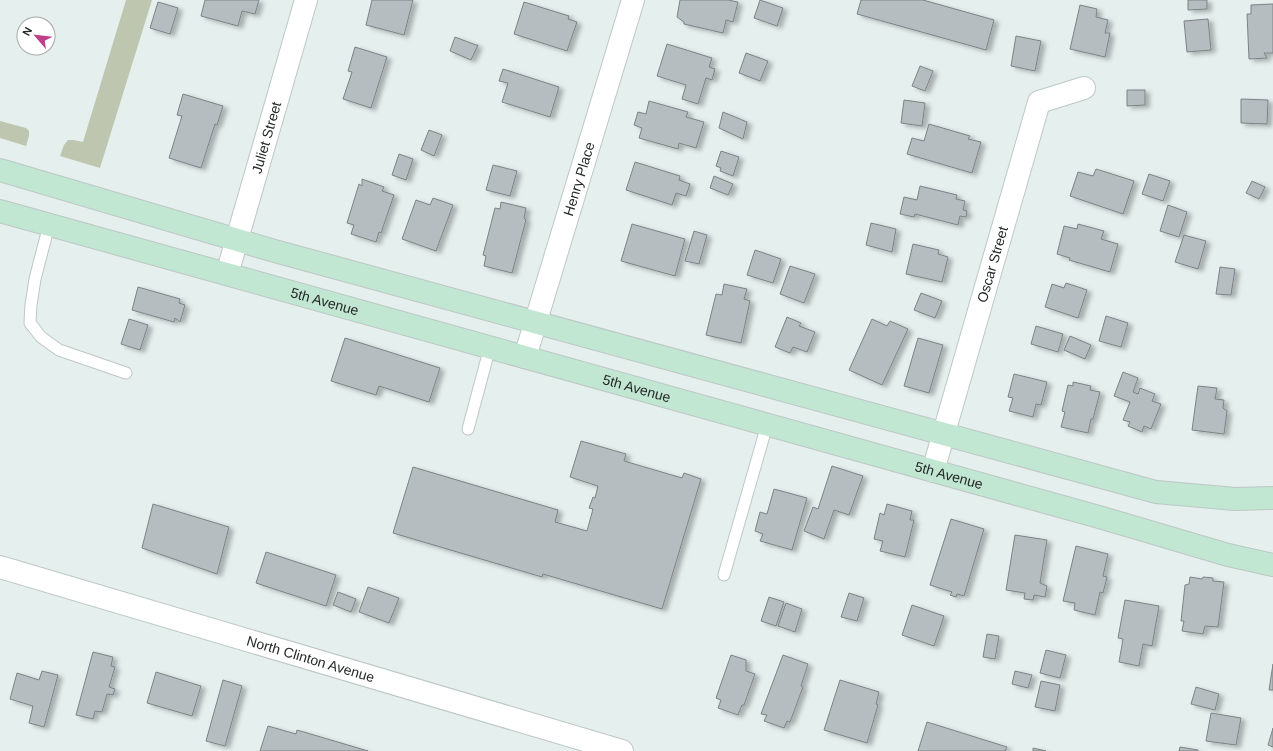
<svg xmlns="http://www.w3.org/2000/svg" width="1273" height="751" font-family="Arial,sans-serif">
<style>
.green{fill:#bec6af}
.building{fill:#b5bdc0;stroke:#7b8386;filter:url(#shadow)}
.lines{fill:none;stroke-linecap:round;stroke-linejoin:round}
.service-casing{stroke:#bdc7c6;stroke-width:13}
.minor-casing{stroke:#bdc7c6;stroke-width:24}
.secondary-casing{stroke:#bdc7c6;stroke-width:24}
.service{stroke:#fff;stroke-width:11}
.minor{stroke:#fff;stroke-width:22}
.secondary{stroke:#c1e6d2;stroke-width:22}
.labels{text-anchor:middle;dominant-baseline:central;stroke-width:3.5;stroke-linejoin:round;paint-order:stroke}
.street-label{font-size:14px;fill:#252828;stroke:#fff}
</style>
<defs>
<filter id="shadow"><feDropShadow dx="4.5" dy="2.5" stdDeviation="2" flood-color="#0004"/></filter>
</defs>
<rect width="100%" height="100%" fill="#e5efed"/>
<g class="green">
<polygon points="126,0 152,0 100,168 60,156 64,145 68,140 73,140 83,142"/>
<polygon points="0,121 26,128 29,131 29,136 26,146 0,138"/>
</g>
<g class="building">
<polygon points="205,0 259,0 255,14 242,11 238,26 201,16"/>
<polygon points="372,0 413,0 404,35 366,25"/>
<polygon points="680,0 728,0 738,2 733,22 726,20 723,33 684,24 684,22 677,17"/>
<polygon points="760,0 783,8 777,26 754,18"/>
<polygon points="861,0 923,0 994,20 986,50 857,14"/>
<polygon points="1188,0 1207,0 1207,9 1188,10"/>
<polygon points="158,2 178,8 170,34 150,28"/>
<polygon points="524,2 569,16 568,19 577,22 567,51 514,34"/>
<polygon points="1273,4 1273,53 1264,53 1267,58 1249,59 1247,14 1251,14 1251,5"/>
<polygon points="1080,5 1097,9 1096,17 1108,20 1105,33 1110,33 1105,57 1070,49"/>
<polygon points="1208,19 1211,50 1187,52 1184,21"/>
<polygon points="1016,36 1041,41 1035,71 1011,66"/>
<polygon points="455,37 476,45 478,45 471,60 450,51"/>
<polygon points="667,44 712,58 709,67 715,69 712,80 706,78 698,104 682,99 686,85 657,76"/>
<polygon points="355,47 387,57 371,108 343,99 352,72 348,71"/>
<polygon points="746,53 768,61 760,81 739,73"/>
<polygon points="920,66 933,71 925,91 912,86"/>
<polygon points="503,69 559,87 550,117 502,102 508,83 499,81"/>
<polygon points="1127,90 1145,90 1145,105 1127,106"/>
<polygon points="183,94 223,106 217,125 215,124 201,168 169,158 182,116 177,115"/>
<polygon points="1241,99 1268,100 1267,124 1241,123"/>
<polygon points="904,100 925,103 922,126 901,123"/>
<polygon points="649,101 688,112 686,117 704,122 696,148 679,143 678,149 639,138 642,128 634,125 638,112 646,114"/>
<polygon points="723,112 747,122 743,139 719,128"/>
<polygon points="929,124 970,136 968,139 981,142 972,173 907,154 912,138 924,141"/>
<polygon points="429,130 442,135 434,156 421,150"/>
<polygon points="721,151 739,157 733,176 720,171 721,168 716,166"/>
<polygon points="399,154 413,159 406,180 392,175"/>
<polygon points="635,162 680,176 679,180 690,184 686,196 676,193 672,205 626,190"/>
<polygon points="493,165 517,171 510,196 486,190"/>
<polygon points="1096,169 1134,181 1123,214 1070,196 1078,172 1093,176"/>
<polygon points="1149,174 1170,181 1163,201 1142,194"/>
<polygon points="714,176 733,184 728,195 710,188"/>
<polygon points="362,179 384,187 382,191 394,195 381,233 379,232 376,242 351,234 354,225 347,223 359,184 362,186"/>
<polygon points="1252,181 1265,187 1259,199 1246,193"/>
<polygon points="920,186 957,195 956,199 965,201 963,210 967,211 966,217 960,216 958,225 915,214 914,217 900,214 904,197 917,200"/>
<polygon points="433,198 453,205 436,251 402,239 416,200 430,205"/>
<polygon points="501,202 526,208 524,218 526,220 512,273 484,266 486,256 483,255 495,208 500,209"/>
<polygon points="1168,205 1187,212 1179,237 1160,231"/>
<polygon points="871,223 896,229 892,252 866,245"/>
<polygon points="632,224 685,239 675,276 621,261"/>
<polygon points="1078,224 1104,231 1101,239 1118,244 1110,272 1069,260 1070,258 1057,254 1064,226 1077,229"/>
<polygon points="694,231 707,235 699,264 685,261"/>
<polygon points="1184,235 1206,241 1198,269 1175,262"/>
<polygon points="913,244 939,250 938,254 948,257 942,282 906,274"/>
<polygon points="755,250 781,259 773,283 747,275"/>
<polygon points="790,266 815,274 804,303 780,294"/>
<polygon points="1220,267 1235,269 1231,295 1216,294"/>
<polygon points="1066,283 1087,290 1078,318 1045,307 1052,284 1064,288"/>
<polygon points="724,284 747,289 744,299 750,301 741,343 706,335 716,294 722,295"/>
<polygon points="138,287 180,299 179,303 185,305 180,322 175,318 174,322 132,310"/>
<polygon points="921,293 942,301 935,318 914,310"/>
<polygon points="1106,316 1128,323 1121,347 1099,341"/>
<polygon points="787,317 801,323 799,326 815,332 807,352 793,347 790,353 775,347"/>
<polygon points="129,319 148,325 140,350 121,344"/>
<polygon points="872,319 887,326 890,321 908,329 882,385 849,370"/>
<polygon points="1036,326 1063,334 1058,352 1031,344"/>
<polygon points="1070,336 1091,345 1085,359 1064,350"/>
<polygon points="345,338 440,368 429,402 379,386 376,395 331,381"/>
<polygon points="918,338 943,345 929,393 904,386"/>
<polygon points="1123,372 1138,378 1133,392 1138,394 1140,388 1155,394 1152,401 1161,404 1151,429 1144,426 1142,432 1128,426 1130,422 1123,420 1130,402 1114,396"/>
<polygon points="1014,374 1047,382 1041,405 1036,404 1033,417 1009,411 1013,398 1008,397"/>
<polygon points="1073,382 1091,386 1090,390 1100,392 1093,419 1091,419 1088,433 1061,427 1065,412 1062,411 1068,385 1073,386"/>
<polygon points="1198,386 1217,388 1215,399 1224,400 1223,408 1227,411 1224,434 1192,430"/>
<polygon points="581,441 626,454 624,461 682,478 684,473 701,479 662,609 543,574 542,577 393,533 413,467 558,510 555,522 587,531 593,509 589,508 593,497 595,498 598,486 570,477"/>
<polygon points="832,466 863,476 849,515 834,510 824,539 804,531 813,507 818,509"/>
<polygon points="774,489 807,498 792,550 760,541 763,534 755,531 760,512 767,514"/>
<polygon points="153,504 229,527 217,574 142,548"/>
<polygon points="887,504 912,511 910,520 914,520 905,557 880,551 883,541 874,539 880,513 884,515"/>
<polygon points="951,519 984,529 964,596 957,594 956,597 950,595 952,592 930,585"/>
<polygon points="1015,535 1047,540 1040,583 1047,586 1045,597 1034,595 1033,600 1024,599 1025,593 1006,590"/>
<polygon points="1076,546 1108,554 1103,576 1107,577 1103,593 1100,592 1095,615 1074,610 1075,603 1063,601"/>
<polygon points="266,552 336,575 326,606 256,583"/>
<polygon points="1190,577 1202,579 1203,577 1213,578 1213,581 1224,582 1218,627 1205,626 1203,634 1182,631 1184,621 1181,621 1185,585 1189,584"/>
<polygon points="368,587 399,598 389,623 359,612"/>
<polygon points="338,592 356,599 351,612 333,605"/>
<polygon points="849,593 864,598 857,621 841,617"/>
<polygon points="769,597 784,602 776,626 761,621"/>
<polygon points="1125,600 1159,606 1152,646 1143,644 1139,666 1119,662 1123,639 1118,638"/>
<polygon points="786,603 802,609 795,632 778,626"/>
<polygon points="912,605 944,616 934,646 902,635"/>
<polygon points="987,634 999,636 995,659 983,657"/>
<polygon points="1046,650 1066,655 1060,678 1040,673"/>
<polygon points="93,652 113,657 111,666 115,667 109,687 115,689 113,695 107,694 102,712 95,711 93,719 76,715"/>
<polygon points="731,655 746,660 746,671 755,674 744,705 742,705 738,715 718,708 721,700 716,698"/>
<polygon points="783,655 808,664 801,686 803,687 790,722 787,721 784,728 764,721 767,715 761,714"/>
<polygon points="1273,664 1273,690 1269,690"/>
<polygon points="42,671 58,675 44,727 29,723 33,706 10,699 17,673 39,680"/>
<polygon points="1015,671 1032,675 1028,688 1012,684"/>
<polygon points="156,672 201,686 192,716 147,703"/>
<polygon points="223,680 242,686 225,746 206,741"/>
<polygon points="840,680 879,692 876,704 878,705 867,743 824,730"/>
<polygon points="1041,681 1060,685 1055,711 1035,707"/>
<polygon points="1196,687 1219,694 1215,710 1191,704"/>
<polygon points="1211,713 1241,718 1236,745 1206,741"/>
<polygon points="927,722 1007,747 1005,751 918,751"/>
<polygon points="268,726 296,734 297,730 368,751 260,751"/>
<polygon points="1273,728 1273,747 1268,745"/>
<polygon points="1180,747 1198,750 1198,751 1179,751"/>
<polygon points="1033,748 1046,751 1033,751"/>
</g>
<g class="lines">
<defs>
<g id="service">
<polyline points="49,225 35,279 31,305 30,323 41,337 59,350 126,373"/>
<polyline points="468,429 490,347"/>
<polyline points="724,575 767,425"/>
</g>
<g id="minor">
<path id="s1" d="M227,274L306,0"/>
<path id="s2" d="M525,357L633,0"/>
<path id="s3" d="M933,471L1039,102L1084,88"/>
<path id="s4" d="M0,567L622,751"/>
</g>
<g id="secondary">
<polyline points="0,170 271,250 1156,492 1235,499 1273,498"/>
<path id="s5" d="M0,211L1099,517L1228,555L1273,565"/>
</g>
</defs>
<use href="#service" class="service-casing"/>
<use href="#minor" class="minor-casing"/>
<use href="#secondary" class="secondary-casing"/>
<use href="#service" class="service"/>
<use href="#minor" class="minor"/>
<use href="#secondary" class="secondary"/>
</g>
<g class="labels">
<g class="street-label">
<text stroke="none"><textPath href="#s1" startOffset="142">Juliet Street</textPath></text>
<text stroke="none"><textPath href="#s2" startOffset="186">Henry Place</textPath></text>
<text stroke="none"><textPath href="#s3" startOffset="215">Oscar Street</textPath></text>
<text stroke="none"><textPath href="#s5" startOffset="337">5th Avenue</textPath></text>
<text stroke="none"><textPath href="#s5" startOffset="661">5th Avenue</textPath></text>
<text stroke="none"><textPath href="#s5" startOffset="985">5th Avenue</textPath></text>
<text stroke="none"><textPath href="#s4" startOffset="324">North Clinton Avenue</textPath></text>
</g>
</g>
<g transform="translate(36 36) rotate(298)"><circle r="19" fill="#ffffff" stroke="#a8a9a9"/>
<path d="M0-3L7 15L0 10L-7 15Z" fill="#c03f89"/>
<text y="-6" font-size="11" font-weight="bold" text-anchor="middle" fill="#252828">N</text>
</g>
</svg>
